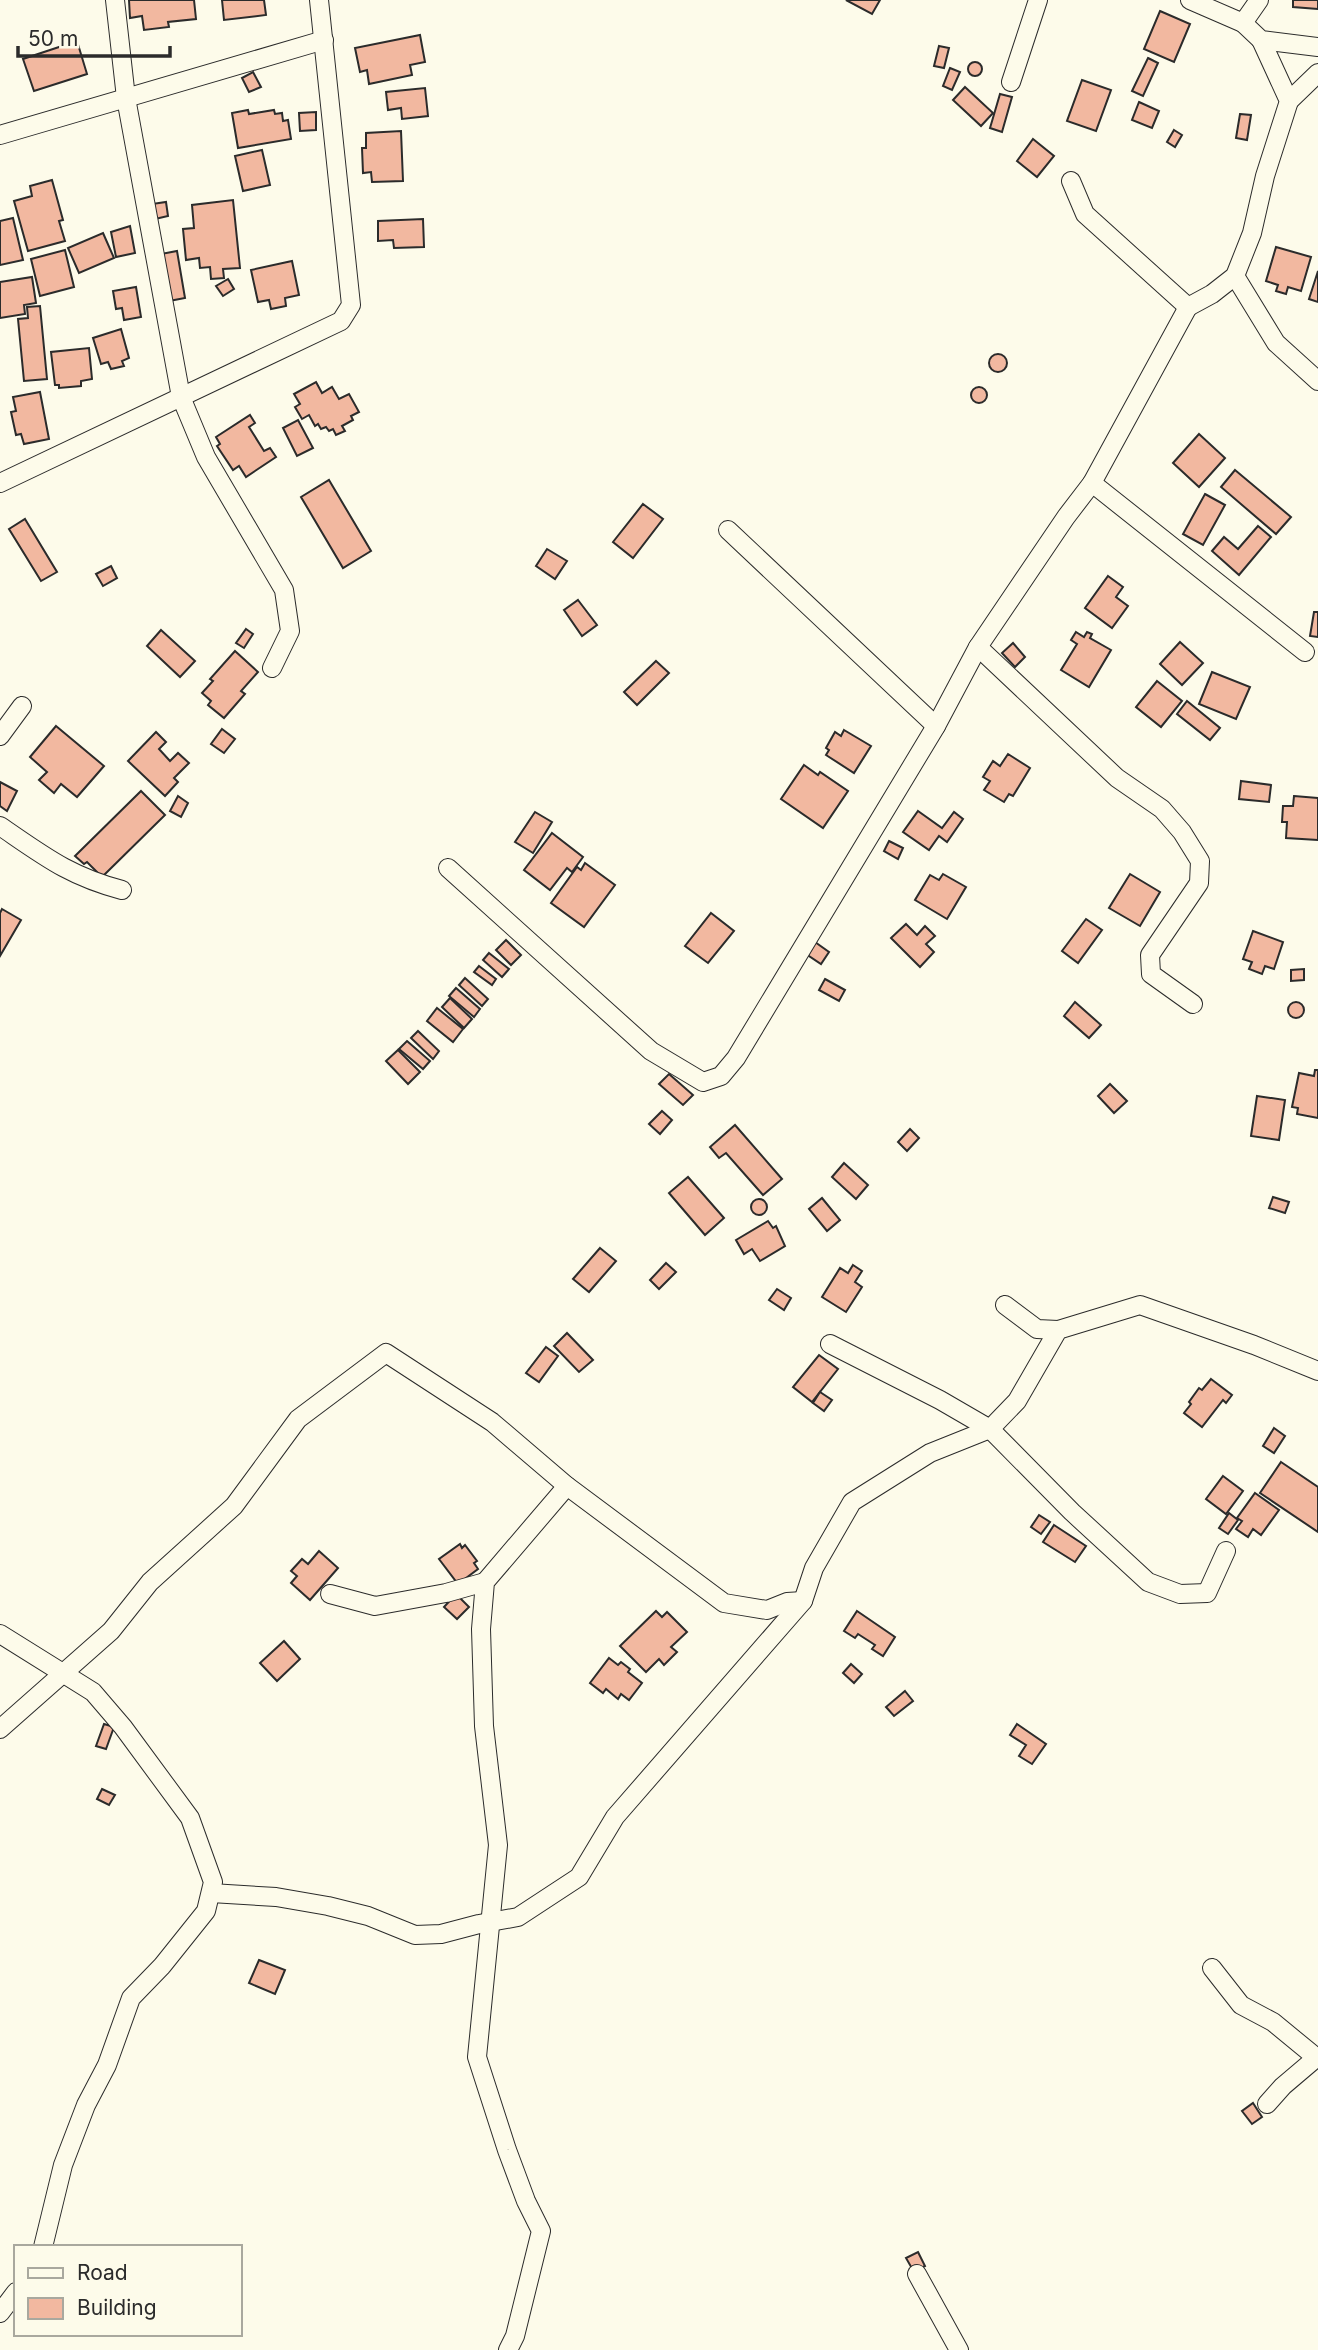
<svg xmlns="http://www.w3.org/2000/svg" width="1318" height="2350" font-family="Inter,sans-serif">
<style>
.building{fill:#f2b8a0;stroke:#2b2b2b;stroke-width:2}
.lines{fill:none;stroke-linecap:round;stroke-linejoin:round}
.street-casing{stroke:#2b2b2b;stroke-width:20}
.street{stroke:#fdfbea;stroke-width:18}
</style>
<rect width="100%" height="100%" fill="#fdfbea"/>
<g class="building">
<polygon points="129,0 194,0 196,19 168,22 169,27 144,30 142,16 130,18"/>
<polygon points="222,0 264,0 266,15 224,20"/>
<polygon points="846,0 880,0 872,14"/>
<polygon points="1293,0 1318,0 1318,9 1293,7"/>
<polygon points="1160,11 1190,24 1174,62 1144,49"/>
<polygon points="420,35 425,62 410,65 412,75 369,84 367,70 360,72 355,48"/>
<polygon points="77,41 87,74 34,91 23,59"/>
<polygon points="939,46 949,48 944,68 934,66"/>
<polygon points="1148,58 1158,63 1143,96 1132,91"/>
<circle cx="975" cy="69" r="7"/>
<polygon points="950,68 960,72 952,90 943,86"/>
<polygon points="253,72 261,87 249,92 242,78"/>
<polygon points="1082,80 1111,90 1096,131 1067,121"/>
<polygon points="965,87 993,113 981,126 953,100"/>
<polygon points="425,88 428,116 402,119 401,108 388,110 386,92"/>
<polygon points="1000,94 1012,97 1002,132 990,128"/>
<polygon points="1139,102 1159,111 1152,128 1132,120"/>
<polygon points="248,110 249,114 274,110 275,114 282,113 283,121 288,120 291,139 238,148 232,113"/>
<polygon points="316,112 316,130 300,131 299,113"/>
<polygon points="1240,114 1251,115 1247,140 1236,138"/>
<polygon points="1174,130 1182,135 1175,147 1167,142"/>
<polygon points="401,131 403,181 372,182 371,172 363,173 362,148 366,148 366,133"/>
<polygon points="1033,139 1054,156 1037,177 1017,161"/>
<polygon points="262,150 270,185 243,191 235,156"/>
<polygon points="52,180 63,220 59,221 65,241 28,251 14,201 32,196 30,186"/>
<polygon points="233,200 240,268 223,269 224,278 211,279 210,267 200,268 199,258 186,260 183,229 194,228 192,205"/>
<polygon points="166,202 168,216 155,219 152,204"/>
<polygon points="13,218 23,260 0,265 0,221"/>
<polygon points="423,219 424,247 394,248 393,240 378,241 378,221"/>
<polygon points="130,226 135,253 116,257 111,232"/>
<polygon points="103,233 114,258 79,273 68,248"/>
<polygon points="1276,247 1311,257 1301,291 1288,287 1286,294 1276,291 1278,285 1266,281"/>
<polygon points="65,250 74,287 40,296 31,259"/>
<polygon points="177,251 185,298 169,301 161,254"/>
<polygon points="292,261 299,295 285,298 286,306 271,309 269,300 258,302 251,270"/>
<polygon points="1318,271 1318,302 1309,299"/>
<polygon points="32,277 36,303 24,305 25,314 0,318 0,282"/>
<polygon points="228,279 234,289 223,296 216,286"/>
<polygon points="136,287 141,317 124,320 122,308 116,309 113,291"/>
<polygon points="40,306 47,379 24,381 18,319 28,318 27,307"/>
<polygon points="121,329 129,358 122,361 124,366 111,369 108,362 101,364 93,338"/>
<polygon points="89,348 92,379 81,381 81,386 59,388 59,385 55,385 51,352"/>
<circle cx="998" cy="363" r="9"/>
<polygon points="316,382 322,393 332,387 339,399 349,394 359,412 351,416 353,420 342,426 345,431 336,435 333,429 329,431 326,427 321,429 318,424 315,426 309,415 302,419 295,407 300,404 294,394"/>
<circle cx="979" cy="395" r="8"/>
<polygon points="40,392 49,439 24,444 21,434 16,435 11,412 16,411 13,397"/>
<polygon points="250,415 255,423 249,427 264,451 270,448 276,457 246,477 239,466 233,470 217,446 220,444 216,437"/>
<polygon points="298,420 313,448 297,456 283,428"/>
<polygon points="1199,434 1225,458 1199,487 1173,463"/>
<polygon points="1235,470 1291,517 1276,534 1221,487"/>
<polygon points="329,480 371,551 343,568 301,497"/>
<polygon points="1205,494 1225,505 1203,545 1183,534"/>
<polygon points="643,504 663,519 633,558 613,542"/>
<polygon points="25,519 57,572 41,581 9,529"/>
<polygon points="1258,526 1271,537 1239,575 1212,551 1224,537 1238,549"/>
<polygon points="547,549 567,561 555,579 536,566"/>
<polygon points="111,566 117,578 103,586 96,574"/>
<polygon points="1108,576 1123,587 1116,597 1128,606 1112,628 1085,608"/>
<polygon points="578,600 597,625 582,636 564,610"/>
<polygon points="1314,612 1318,612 1318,637 1310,636"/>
<polygon points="246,629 253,634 244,648 236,643"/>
<polygon points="161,630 195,661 180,677 147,646"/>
<polygon points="1076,632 1084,637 1087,632 1092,634 1090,638 1111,650 1089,687 1061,670 1077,644 1071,640"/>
<polygon points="1180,642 1203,663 1182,685 1160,664"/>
<polygon points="1013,643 1025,657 1015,667 1002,653"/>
<polygon points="235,651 258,672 241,691 245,694 224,718 208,705 211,701 202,693 213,681 210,679"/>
<polygon points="656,661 669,673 637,705 624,692"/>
<polygon points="1212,672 1250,687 1236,719 1199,704"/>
<polygon points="1157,681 1182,701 1161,727 1136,707"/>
<polygon points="1187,701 1220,728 1210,740 1177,714"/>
<polygon points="56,726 104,766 77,797 61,784 54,793 39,780 47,772 30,757"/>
<polygon points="222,729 235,739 224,753 211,744"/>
<polygon points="844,730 871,746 854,773 826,755 829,750 826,748 835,732 841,736"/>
<polygon points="156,732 166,742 159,749 170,761 178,753 189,763 174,778 178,782 165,796 128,761"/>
<polygon points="1008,754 1030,768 1013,796 1009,794 1004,802 984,790 990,781 983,777 993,761 1000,766"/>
<polygon points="804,765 818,775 820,772 848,791 823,828 781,799"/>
<polygon points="1241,781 1271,785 1269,802 1239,799"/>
<polygon points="0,782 17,791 7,811 0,806"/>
<polygon points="141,791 165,815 102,877 87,862 84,864 75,856"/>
<polygon points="178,796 188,803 181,817 170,811"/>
<polygon points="1294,796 1318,798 1318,840 1286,838 1287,822 1282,822 1283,806 1293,806"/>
<polygon points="918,811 942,828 954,812 963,819 947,842 939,836 929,850 903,832"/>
<polygon points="535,812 552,822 533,853 515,842"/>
<polygon points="552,833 583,857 572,872 567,868 550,890 524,870"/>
<polygon points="889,841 903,848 898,859 884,851"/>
<polygon points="585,863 615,885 584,927 551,903 577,867 581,870"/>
<polygon points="943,874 966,887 947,919 915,900 930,875 939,880"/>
<polygon points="1130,874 1160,892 1140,926 1109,908"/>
<polygon points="2,909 21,920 0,956 0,913"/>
<polygon points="711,913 734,931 708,963 685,946"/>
<polygon points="1086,919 1102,930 1078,963 1062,951"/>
<polygon points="906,924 917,935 925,926 935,936 926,944 934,952 920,967 891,938"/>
<polygon points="1253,931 1283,942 1274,969 1265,966 1262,974 1249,969 1252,962 1243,959"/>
<polygon points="506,940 521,955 511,965 496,950"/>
<polygon points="815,942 829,952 821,964 806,954"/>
<polygon points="489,953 509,969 502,977 483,960"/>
<polygon points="479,966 496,979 492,985 474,972"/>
<polygon points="1304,969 1304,980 1291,981 1291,970"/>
<polygon points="465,978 488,999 482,1006 459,985"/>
<polygon points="825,979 845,990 839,1001 819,990"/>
<polygon points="456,988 480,1009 474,1017 449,996"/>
<polygon points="450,998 472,1019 464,1028 442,1007"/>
<circle cx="1296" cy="1010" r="8"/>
<polygon points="1075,1002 1101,1025 1089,1038 1064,1016"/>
<polygon points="437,1008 463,1029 453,1042 427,1021"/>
<polygon points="418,1031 439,1051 433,1059 411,1038"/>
<polygon points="407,1041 430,1061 423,1069 399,1049"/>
<polygon points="398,1050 420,1072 408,1084 386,1061"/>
<polygon points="1315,1070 1318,1070 1318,1118 1297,1114 1298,1108 1292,1107 1299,1073 1314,1076"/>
<polygon points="669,1074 693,1095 683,1105 659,1084"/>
<polygon points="1110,1084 1127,1101 1114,1113 1098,1096"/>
<polygon points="1257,1096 1285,1100 1279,1140 1251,1136"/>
<polygon points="662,1111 672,1120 660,1134 649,1124"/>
<polygon points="735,1125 782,1179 763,1195 726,1153 719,1158 710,1147"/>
<polygon points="910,1129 919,1138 907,1151 898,1142"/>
<polygon points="844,1163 868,1185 856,1199 832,1177"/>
<polygon points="688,1177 724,1218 705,1235 669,1193"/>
<polygon points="1273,1197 1289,1202 1285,1213 1269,1208"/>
<polygon points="822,1198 840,1220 827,1231 809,1209"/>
<circle cx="759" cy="1207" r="8"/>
<polygon points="768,1221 773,1228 776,1226 785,1246 760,1261 752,1249 744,1254 736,1240"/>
<polygon points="600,1248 616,1261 589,1292 573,1279"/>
<polygon points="666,1263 676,1272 659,1289 650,1280"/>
<polygon points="853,1265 862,1271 855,1282 862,1287 846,1312 822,1297 840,1268 848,1273"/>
<polygon points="777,1289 791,1298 784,1310 769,1300"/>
<polygon points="567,1333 593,1360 579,1372 554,1346"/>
<polygon points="546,1347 558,1356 539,1382 526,1373"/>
<polygon points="819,1355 838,1369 812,1402 793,1387"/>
<polygon points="1211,1379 1232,1395 1226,1403 1223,1400 1202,1427 1184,1413 1191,1404 1189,1402 1199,1388 1202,1390"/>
<polygon points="820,1392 832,1400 824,1411 813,1403"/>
<polygon points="1274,1428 1285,1436 1274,1453 1263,1446"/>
<polygon points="1281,1462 1318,1487 1318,1532 1260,1493"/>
<polygon points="1223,1476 1243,1491 1226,1514 1206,1499"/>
<polygon points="1255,1493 1279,1510 1261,1535 1253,1529 1248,1537 1236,1529 1242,1521 1237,1518"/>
<polygon points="1229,1513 1238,1520 1228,1534 1219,1528"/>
<polygon points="1039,1515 1050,1522 1041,1534 1031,1527"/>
<polygon points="1054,1525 1086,1546 1075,1562 1043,1542"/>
<polygon points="460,1544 462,1548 465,1545 477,1561 474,1563 478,1569 458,1584 439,1559"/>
<polygon points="319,1551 338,1568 310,1600 291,1583 297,1576 291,1571 302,1559 308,1564"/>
<polygon points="456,1594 469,1607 457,1619 444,1607"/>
<polygon points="656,1611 662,1617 667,1612 687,1632 671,1647 677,1652 664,1665 659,1659 646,1672 620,1646"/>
<polygon points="857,1611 895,1637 883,1656 872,1649 875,1645 858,1634 855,1638 844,1631"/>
<polygon points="284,1641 300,1659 277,1681 260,1663"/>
<polygon points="609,1658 618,1665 621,1662 630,1669 628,1672 642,1683 629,1700 621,1694 618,1699 606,1689 603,1693 590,1683"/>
<polygon points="851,1664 862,1674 854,1683 843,1673"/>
<polygon points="905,1691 913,1701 894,1716 886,1707"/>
<polygon points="104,1724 114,1727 106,1749 96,1746"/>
<polygon points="1017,1724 1046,1744 1032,1764 1019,1756 1026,1745 1010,1735"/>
<polygon points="102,1789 115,1795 109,1805 97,1799"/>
<polygon points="259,1960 285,1970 275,1994 249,1983"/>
<polygon points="1253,2103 1262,2117 1252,2124 1242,2111"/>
<polygon points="918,2252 925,2266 914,2272 906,2258"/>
</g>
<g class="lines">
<defs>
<g id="street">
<polyline points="115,0 126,98 181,397 206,457 284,590 290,631 272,668"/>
<polyline points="1190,0 1243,23 1261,40 1318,47"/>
<polyline points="1243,23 1259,0"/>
<polyline points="1011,82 1038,0"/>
<polyline points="1289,101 1318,73"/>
<polyline points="0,135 324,40"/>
<polyline points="1071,181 1085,214 1188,307 1212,294 1235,276 1252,233 1265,176 1289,101 1261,40"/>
<polyline points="1235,276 1276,343 1318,381"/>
<polyline points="1188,307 1092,483 1305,652"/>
<polyline points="0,483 341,321 351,305 319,0"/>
<polyline points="728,530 936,726"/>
<polyline points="978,647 1117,778 1162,809 1182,832 1200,861 1199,883 1150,955 1151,974 1193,1004"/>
<polyline points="0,736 22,706"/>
<path d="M0,826C44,856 69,876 122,890"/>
<polyline points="448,868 651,1051 703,1082 721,1076 736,1058 936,726 978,647 1066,517 1092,483"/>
<polyline points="1005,1305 1037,1329 1058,1330"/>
<polyline points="830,1344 940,1400 990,1429 1072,1512 1148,1582 1180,1594 1207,1593 1226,1551"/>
<polyline points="330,1594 375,1606 446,1593 485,1582"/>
<polyline points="0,1634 93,1692 123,1727 190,1818 213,1882 206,1911 162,1966 131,1998 107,2065 86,2105 63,2165 43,2247"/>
<polyline points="0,1729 111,1631 150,1582 234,1506 298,1419 386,1353 492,1422 567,1486 724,1603 767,1610 787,1602 803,1601"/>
<polyline points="211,1893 276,1897 328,1906 368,1916 415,1935 441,1934 479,1924 518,1917 579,1877 615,1817 803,1601 814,1568 852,1502 930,1453 990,1429 1017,1401 1058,1330 1140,1305 1254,1345 1318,1371"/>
<polyline points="1212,1968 1241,2005 1273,2022 1318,2059"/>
<polyline points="1267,2104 1283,2086 1316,2058"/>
<polyline points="917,2274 959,2350"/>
<polyline points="0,2313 16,2292"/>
<polyline points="508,2350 515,2336 541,2231 526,2201 507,2150 477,2057 498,1845 484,1726 481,1629 485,1582 567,1486"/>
</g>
</defs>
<use href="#street" class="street-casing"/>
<use href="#street" class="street"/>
</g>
<rect x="14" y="2245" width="228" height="91" fill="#fdfbea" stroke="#a9a89e" stroke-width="2"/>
<rect x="28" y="2268" width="35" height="10" fill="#fdfbea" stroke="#a9a89e" stroke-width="2"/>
<text x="77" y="2280" font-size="21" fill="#2b2b2b">Road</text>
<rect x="28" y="2298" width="35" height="21" fill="#f2b8a0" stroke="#a9a89e" stroke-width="2"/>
<text x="77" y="2315" font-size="21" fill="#2b2b2b">Building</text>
<path d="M18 46v10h152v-10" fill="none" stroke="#2b2b2b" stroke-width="3.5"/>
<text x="28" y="46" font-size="21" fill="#2b2b2b" stroke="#fdfbea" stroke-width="5" paint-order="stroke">50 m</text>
</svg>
